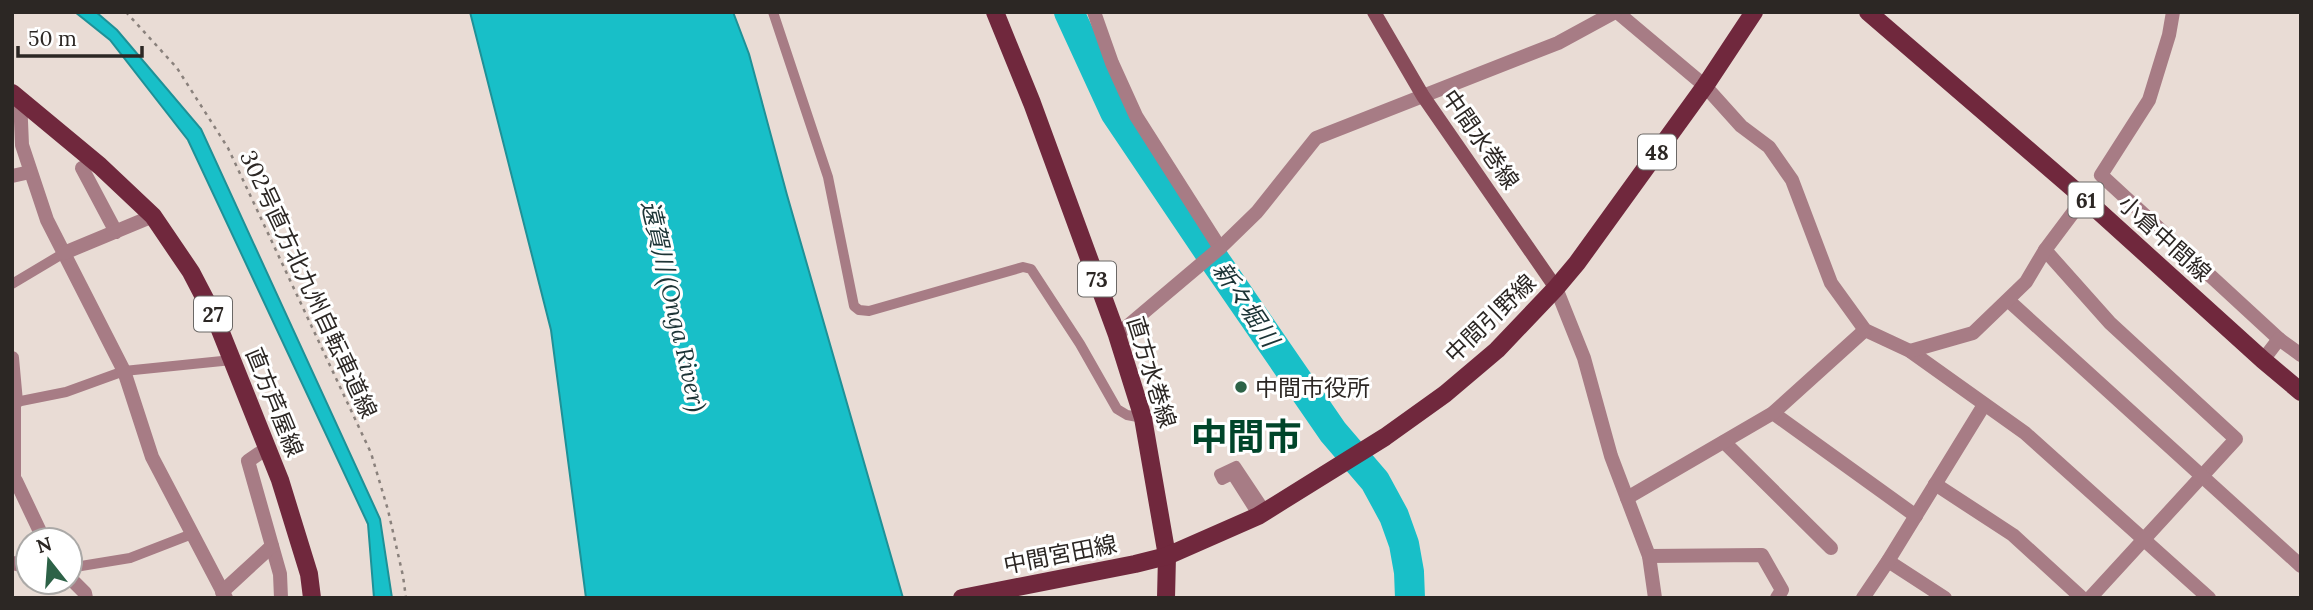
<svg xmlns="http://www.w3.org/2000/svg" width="2313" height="610" font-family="Lora,'Noto Sans JP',serif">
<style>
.water{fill:#18bfc8;stroke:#1e9197;stroke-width:2}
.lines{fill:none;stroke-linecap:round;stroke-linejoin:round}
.river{stroke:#18bfc8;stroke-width:30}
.path{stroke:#8a817c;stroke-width:2.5;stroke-dasharray:3.5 5;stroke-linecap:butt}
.service{stroke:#a77c85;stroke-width:10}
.minor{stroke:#a77c85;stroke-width:14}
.tertiary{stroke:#a77c85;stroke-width:14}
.secondary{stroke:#884c5a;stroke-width:14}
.primary{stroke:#70283d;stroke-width:18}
.poi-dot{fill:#2d6247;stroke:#fff;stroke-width:2.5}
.labels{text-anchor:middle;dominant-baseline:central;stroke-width:6;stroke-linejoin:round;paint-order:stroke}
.shield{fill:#fff;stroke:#6b6866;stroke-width:2}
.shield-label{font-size:21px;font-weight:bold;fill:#2c2724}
.street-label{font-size:23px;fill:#2c2724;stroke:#fff}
.poi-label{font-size:23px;fill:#2c2724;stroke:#fff;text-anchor:start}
.water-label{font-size:24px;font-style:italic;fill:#1c3436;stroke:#fff}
.town-label{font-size:37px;font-weight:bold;fill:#00452a;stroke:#fff}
</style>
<rect width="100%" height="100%" fill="#e9dcd5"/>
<g class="water">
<polygon points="75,12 96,12 117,30 201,129 380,519 392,598 374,598 368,524 188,140 110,40"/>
<polygon points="470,12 733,12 749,54 787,195 903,598 586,598 551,330"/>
</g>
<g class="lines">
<polyline class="river" points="1069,12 1115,112 1218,265 1333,432 1375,481 1394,516 1404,544 1409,572 1410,598"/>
<polyline class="path" points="126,12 177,68 228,148 371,453 388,510 403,576 406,598"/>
<g class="service">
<polyline points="773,12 828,177 854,306 859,310 869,311 1023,267 1031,269 1080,344 1117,409 1127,415 1143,418"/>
<polyline points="12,284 64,253"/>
<polyline points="16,481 16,402 66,392 124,371 232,360"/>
<polyline points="1258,516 1232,475 1222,480 1219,474 1236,466 1266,511"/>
<polyline points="70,571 75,567 130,558 192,534"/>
</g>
<g class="minor">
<polyline points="1094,12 1112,63 1136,116 1220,248"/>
<polyline points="1617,12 1705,86 1741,126 1769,147 1792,180 1831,283 1865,330 1910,351 2025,433 2209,598"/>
<polyline points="2173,12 2169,35 2149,100 2101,175 2279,339"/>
<polyline points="20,98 22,145 47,220 124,371 152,457 226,598"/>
<polyline points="82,168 116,232"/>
<polyline points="12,176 30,172"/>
<polyline points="2045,250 2110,323 2236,439 2090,598"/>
<polyline points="64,253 153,216"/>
<polyline points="1556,288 1584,358 1611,456 1649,556 1655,598"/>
<polyline points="2009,301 2301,566"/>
<polyline points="1117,335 1220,248 1257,212 1316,138 1558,43 1615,12"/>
<polyline points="1910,351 1973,333 2026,282 2045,250 2084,198"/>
<polyline points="12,358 16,402"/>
<polyline points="2263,360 2279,339 2301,355"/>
<polyline points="1773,413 1916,516"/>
<polyline points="1724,442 1831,548"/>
<polyline points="267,448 248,461 280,574 281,598"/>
<polyline points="12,481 16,481 44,540"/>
<polyline points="1935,484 2013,535 2082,598"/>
<polyline points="1627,498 1773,413 1865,330"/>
<polyline points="1649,556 1762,555 1782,590 1777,598"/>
<polyline points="1888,561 1945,598"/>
<polyline points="222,592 272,546"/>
<polyline points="1863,598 1888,561 1984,405"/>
</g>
<g class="tertiary">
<polyline points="12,563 28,566"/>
<polyline points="70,578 85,593 86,598"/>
</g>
<polyline class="secondary" points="1374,12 1423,96 1556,288"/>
<g class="primary">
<polyline points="995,12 1032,103 1117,335 1143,418 1167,556 1166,598"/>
<polyline points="1868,12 2084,198 2263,360 2301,392"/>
<polyline points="12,93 100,166 153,216 191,272 216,320 280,480 309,574 312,598"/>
<polyline points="962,598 1135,564 1167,556 1258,516 1385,437 1445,394 1497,350 1556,288 1577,263 1705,86 1754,12"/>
</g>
</g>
<circle class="poi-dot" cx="1241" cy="387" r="7"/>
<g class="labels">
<g class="shield">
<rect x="1638" y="134.5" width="38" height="35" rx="5"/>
<rect x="2068.5" y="182.5" width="35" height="35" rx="5"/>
<rect x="1078" y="261.5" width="38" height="35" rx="5"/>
<rect x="194" y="296.5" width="38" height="35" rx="5"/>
</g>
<g class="shield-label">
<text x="1657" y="152">48</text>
<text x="2086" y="200">61</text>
<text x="1097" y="279">73</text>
<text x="213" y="314">27</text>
</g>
<g class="street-label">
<text transform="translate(1481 139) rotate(55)">中間水巻線</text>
<text transform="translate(2165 238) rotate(42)">小倉中間線</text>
<text transform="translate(309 284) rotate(65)">302号直方北九州自転車道線</text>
<text transform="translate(1490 318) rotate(-44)">中間引野線</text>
<text transform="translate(1152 372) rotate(73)">直方水巻線</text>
<text transform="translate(275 402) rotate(68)">直方芦屋線</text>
<text transform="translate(1060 554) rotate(-11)">中間宮田線</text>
</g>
<g class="poi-label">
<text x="1255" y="387">中間市役所</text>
</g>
<g class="water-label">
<text transform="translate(1246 304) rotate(56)">新々堀川</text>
<text transform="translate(674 306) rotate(77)">遠賀川 (Onga River)</text>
</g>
<g class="town-label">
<text x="1246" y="436">中間市</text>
</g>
</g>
<rect width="2313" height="610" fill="none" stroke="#2c2724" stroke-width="28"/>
<g transform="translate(49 561) rotate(343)"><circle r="33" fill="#ffffff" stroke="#aba9a7" stroke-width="2"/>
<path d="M0-5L12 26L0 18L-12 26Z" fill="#2d6247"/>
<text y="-10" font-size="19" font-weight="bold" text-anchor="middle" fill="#2c2724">N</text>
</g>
<path d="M18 46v10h124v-10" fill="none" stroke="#2c2724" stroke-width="3.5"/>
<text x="28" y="46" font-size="21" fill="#2c2724" stroke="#ffffff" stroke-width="5" paint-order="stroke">50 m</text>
</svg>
